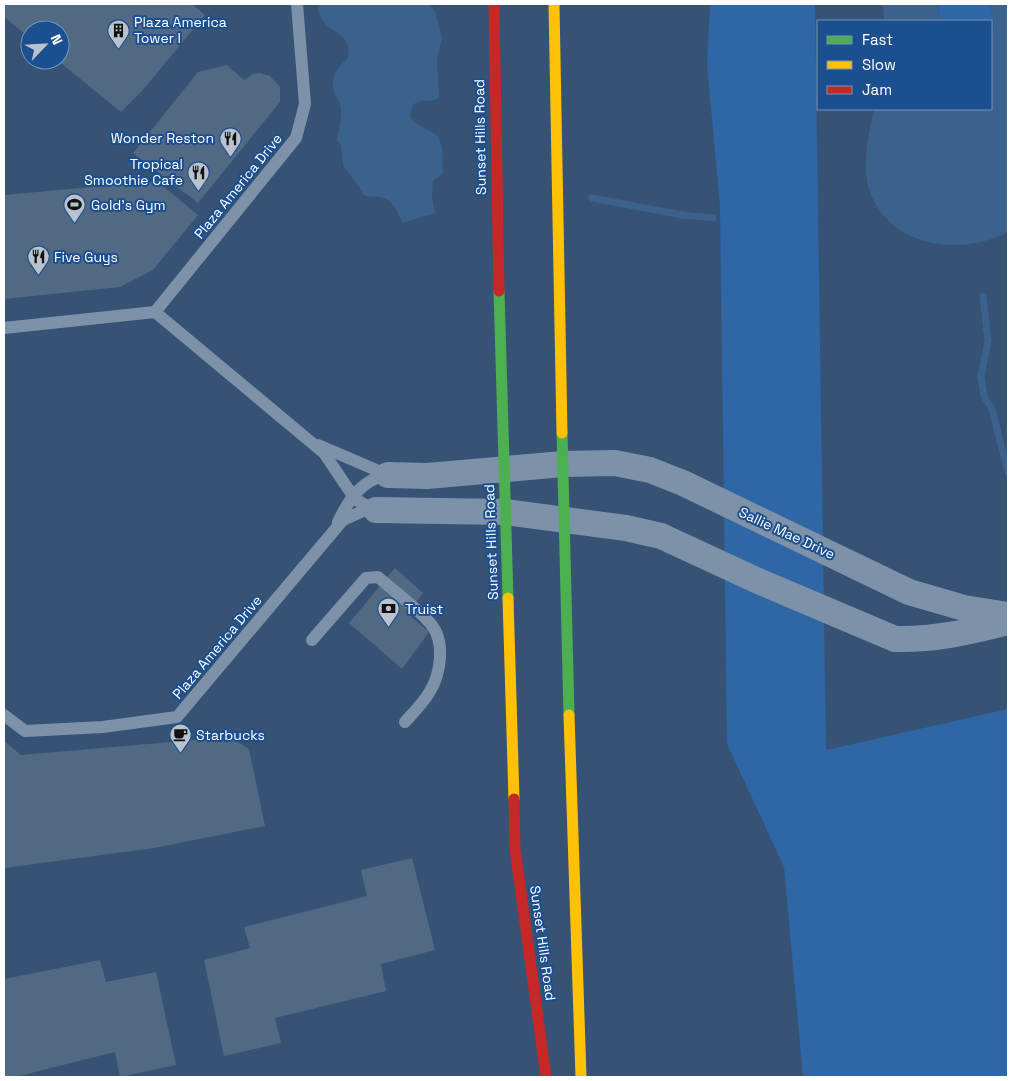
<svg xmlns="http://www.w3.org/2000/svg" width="1012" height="1081" font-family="'Space Grotesk',sans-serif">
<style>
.green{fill:#2f66a5}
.water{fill:#3b618d}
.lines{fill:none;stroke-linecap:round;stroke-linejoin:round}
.stream{stroke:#3b618d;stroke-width:7}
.building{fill:#526984}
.lane{stroke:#7d92a8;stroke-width:12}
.street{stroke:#7d92a8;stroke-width:26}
.fast{stroke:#4caf50;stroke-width:11}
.slow{stroke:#ffc107;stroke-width:11}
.jam{stroke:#c62828;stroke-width:11}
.labels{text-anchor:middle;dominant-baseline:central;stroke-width:4;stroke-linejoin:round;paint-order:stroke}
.poi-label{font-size:14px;fill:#fff;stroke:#1b4f8f;text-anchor:start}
.street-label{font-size:14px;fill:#fff;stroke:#1b4f8f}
</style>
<rect width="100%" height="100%" fill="#365274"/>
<g class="green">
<polygon points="710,4 815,4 826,750 1008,709 1008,1077 803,1077 784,867 727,744 720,206 707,65"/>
<polygon points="939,4 990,4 994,23 991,44 991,21 942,21 938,11"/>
</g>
<g class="water">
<path d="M318,4H429L435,11L442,38L437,59L439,98C424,106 413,93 410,117C419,130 436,129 440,141C444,151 442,162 443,173L433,181L432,197L435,213L402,223C394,199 388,197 365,196L343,165L341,145L337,140C338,130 342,119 341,109C341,102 335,98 334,91C330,76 338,67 348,58C355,28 317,36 318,4Z"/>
<polygon points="883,4 939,4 938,11 942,21 884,21"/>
<path d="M990,4H1008V232C960,257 888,248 869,189C862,169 868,129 875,109H991V44L994,23Z"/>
</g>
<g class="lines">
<g class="stream">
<polyline points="592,198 682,215 713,218"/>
<polyline points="983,296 988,341 981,376 984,396 992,409 1008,472"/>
</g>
</g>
<g class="building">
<polygon points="4,4 192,4 205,15 142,91 121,112 57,60 60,60 60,30 30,30 30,38 4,17"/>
<polygon points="227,65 244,80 253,74 260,73 270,76 280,87 280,102 198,203 133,153 198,72"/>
<polygon points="157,181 198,215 153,270 120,287 4,299 4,195"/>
<polygon points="395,568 423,593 407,613 429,632 402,669 349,623"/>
<polygon points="229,737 249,749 265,826 154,848 4,868 4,741 21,755"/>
<polygon points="412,858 435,950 381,964 386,991 275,1018 281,1043 224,1056 204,960 250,948 244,927 367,896 361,870"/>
<polygon points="100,960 106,982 156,972 176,1065 120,1077 115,1052 15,1077 4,1077 4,979"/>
</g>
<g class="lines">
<g class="lane">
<polyline points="155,312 296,138 305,104 297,4"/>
<polyline points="4,328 155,312 324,453 355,499 374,510"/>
<polyline points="318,445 388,475"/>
<path d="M338,522C349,499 362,479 388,475"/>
<path d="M312,640L366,578L378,577C395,592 415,606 430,623C446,641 441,674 429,693C423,703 413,713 405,722"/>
<polyline points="4,715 25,731 103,727 177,717 343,520 365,510 376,510"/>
</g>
<g class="street">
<polyline points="388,475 427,476 563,464 615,463 650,470 683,483 909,592 964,608 1008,615"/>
<path d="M376,510L505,512L626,528L661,536L756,580L895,639C934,640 970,632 1008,622"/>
</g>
<g class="fast">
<polyline points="499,291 508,598"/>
<polyline points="562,433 569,715"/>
</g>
<g class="slow">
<polyline points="554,4 562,433"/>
<polyline points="508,598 514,799"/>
<polyline points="569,715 581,1077"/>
</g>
<g class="jam">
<polyline points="494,4 499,291"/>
<polyline points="514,799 515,849 546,1077"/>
</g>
</g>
<defs>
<symbol id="building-pin" viewBox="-11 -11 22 30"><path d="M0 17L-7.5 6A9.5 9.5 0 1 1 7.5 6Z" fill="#b9c2ce" stroke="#1b4f8f"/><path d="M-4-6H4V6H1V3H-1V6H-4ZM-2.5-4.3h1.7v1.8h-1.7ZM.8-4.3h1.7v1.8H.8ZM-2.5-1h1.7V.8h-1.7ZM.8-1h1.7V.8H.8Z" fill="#111"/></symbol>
<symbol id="restaurant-pin" viewBox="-11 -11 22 30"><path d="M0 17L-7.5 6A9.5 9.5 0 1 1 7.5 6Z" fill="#b9c2ce" stroke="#1b4f8f"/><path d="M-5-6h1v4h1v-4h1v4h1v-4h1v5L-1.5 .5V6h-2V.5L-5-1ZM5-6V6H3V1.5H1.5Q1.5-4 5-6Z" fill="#111"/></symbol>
<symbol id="stadium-pin" viewBox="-11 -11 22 30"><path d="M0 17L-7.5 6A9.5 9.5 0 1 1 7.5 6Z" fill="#b9c2ce" stroke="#1b4f8f"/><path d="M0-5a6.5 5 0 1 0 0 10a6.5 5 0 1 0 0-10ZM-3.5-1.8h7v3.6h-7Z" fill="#111"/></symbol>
<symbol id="bank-pin" viewBox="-11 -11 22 30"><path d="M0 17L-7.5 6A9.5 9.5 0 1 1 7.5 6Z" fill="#b9c2ce" stroke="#1b4f8f"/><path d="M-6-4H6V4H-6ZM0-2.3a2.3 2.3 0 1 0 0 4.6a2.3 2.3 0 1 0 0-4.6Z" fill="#111"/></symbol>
<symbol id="cafe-pin" viewBox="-11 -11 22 30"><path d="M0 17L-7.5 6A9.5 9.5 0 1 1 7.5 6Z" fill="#b9c2ce" stroke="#1b4f8f"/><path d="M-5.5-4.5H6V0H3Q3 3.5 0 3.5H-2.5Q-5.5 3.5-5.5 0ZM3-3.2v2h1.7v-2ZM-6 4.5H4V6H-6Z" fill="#111"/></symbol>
</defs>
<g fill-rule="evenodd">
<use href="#building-pin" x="106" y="18" width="25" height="34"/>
<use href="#restaurant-pin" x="218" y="126" width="25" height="34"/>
<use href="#restaurant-pin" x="186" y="160" width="25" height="34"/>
<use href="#stadium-pin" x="62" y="192" width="25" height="34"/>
<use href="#restaurant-pin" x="26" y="244" width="25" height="34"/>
<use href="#bank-pin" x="376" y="596" width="25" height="34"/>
<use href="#cafe-pin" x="168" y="722" width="25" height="34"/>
</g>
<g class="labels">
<g class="poi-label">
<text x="134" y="22">Plaza America<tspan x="134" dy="16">Tower I</tspan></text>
<text x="214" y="138" text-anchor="end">Wonder Reston</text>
<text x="183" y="164" text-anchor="end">Tropical<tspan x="183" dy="16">Smoothie Cafe</tspan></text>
<text x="91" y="205">Gold's Gym</text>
<text x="54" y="257">Five Guys</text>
<text x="405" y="609">Truist</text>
<text x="196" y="735">Starbucks</text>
</g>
<g class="street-label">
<text transform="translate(480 137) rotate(-91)">Sunset Hills Road</text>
<text transform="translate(238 186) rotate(-51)">Plaza America Drive</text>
<text transform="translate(787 533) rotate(25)">Sallie Mae Drive</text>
<text transform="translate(491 542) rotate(-92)">Sunset Hills Road</text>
<text transform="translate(217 647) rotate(-50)">Plaza America Drive</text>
<text transform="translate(543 943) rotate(82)">Sunset Hills Road</text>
</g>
</g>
<rect width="1012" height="1081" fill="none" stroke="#ffffff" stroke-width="10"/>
<rect x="817" y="20" width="175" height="90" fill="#1b4f8f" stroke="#7695bc"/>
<rect x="827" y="36" width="25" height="8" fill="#4caf50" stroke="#7695bc"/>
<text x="862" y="45" font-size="15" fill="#ffffff">Fast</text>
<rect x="827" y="61" width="25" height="8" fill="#ffc107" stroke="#7695bc"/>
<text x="862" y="70" font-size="15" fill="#ffffff">Slow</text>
<rect x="827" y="86" width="25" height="8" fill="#c62828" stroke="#7695bc"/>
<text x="862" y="95" font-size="15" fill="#ffffff">Jam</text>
<g transform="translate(45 45) rotate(65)"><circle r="24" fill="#1b4f8f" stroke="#7695bc"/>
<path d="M0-4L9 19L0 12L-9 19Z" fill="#b9c2ce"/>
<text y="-8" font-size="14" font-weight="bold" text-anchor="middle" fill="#ffffff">N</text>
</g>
</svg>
